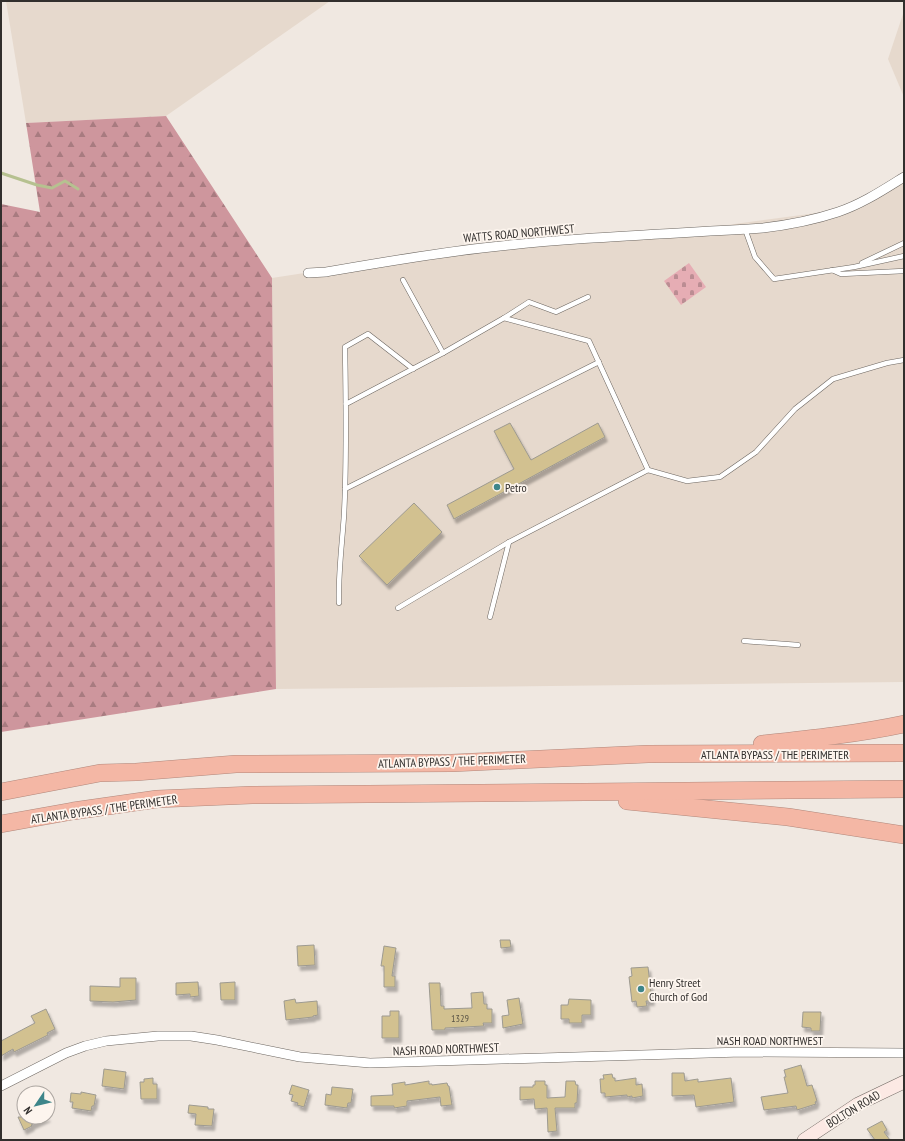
<svg xmlns="http://www.w3.org/2000/svg" width="905" height="1141" font-family="'PT Sans Narrow',sans-serif">
<style>
.built{fill:#e6d9cd}
.forest{fill:url(#forest-firs)}
.cemetery{fill:url(#cemetery-stones)}
.lines{fill:none;stroke-linecap:round;stroke-linejoin:round}
.stream{stroke:#b6c190;stroke-width:3}
.building{fill:#d2c190;stroke:#9d9a91;filter:url(#shadow)}
.lane-casing{stroke:#6c6660;stroke-width:5.5}
.street-casing{stroke:#6c6660;stroke-width:10}
.secondary-casing{stroke:#6c6660;stroke-width:14}
.highway-casing{stroke:#b0877b;stroke-width:18}
.lane{stroke:#fff;stroke-width:4.5}
.street{stroke:#fff;stroke-width:9}
.secondary{stroke:#fce9e4;stroke-width:13}
.highway{stroke:#f4b7a5;stroke-width:17}
.poi-dot{fill:#3e868a;stroke:#fdf5ee;stroke-width:1.5}
.labels{text-anchor:middle;dominant-baseline:central;stroke-width:3.5;stroke-linejoin:round;paint-order:stroke}
.number-label{font-size:10px;fill:#5a5446}
.street-label{font-size:12px;fill:#322f2d;stroke:#fdf5ee}
.poi-label{font-size:12px;fill:#322f2d;stroke:#fdf5ee;text-anchor:start}
</style>
<defs>
<pattern id="forest-firs" width="22" height="20" patternUnits="userSpaceOnUse"><rect width="22" height="20" fill="#ce969d"/><path d="M5 1l3.5 6h-7zM16 11l3.5 6h-7z" fill="#a87b80"/></pattern>
<pattern id="cemetery-stones" width="16" height="16" patternUnits="userSpaceOnUse"><rect width="16" height="16" fill="#e6adb4"/><path d="M2 7V4a2 2 0 0 1 4 0v3zM10 15v-3a2 2 0 0 1 4 0v3z" fill="#bb8d93"/></pattern>
<filter id="shadow"><feDropShadow dx="2.5" dy="4.5" stdDeviation="1" flood-color="#0004"/></filter>
</defs>
<rect width="100%" height="100%" fill="#f0e8e1"/>
<g class="built">
<polygon points="6,1 330,1 166,116 26,123"/>
<polygon points="904,11 904,97 888,59"/>
<polygon points="904,173 904,682 276,689 272,278 498,243 683,231 854,208"/>
</g>
<polygon class="forest" points="166,116 272,278 276,689 1,732 1,204 40,212 26,123"/>
<polygon class="cemetery" points="689,263 706,287 681,305 664,281"/>
<g class="lines">
<polyline class="stream" points="1,173 37,185 52,188 65,181 78,189"/>
</g>
<g class="building">
<polygon points="510,423 531,460 598,423 605,437 454,519 447,505 514,469 494,431"/>
<polygon points="414,503 442,532 387,585 359,556"/>
<polygon points="500,940 510,940 511,947 501,948"/>
<polygon points="314,945 315,965 298,966 297,946"/>
<polygon points="384,946 396,948 392,976 395,976 395,987 384,987 384,966 381,966"/>
<polygon points="648,967 652,1001 646,1001 647,1006 637,1007 636,1001 632,1002 629,977 632,976 631,968"/>
<polygon points="120,978 136,978 136,1000 113,1002 90,1001 90,986 120,987"/>
<polygon points="198,982 199,996 190,997 190,994 176,995 176,983"/>
<polygon points="235,982 235,1000 221,1000 220,983"/>
<polygon points="429,983 440,983 441,1006 444,1006 444,1009 472,1008 471,993 483,992 484,1004 487,1004 487,1009 492,1009 492,1023 483,1023 484,1026 445,1028 445,1030 432,1030"/>
<polygon points="519,998 523,1024 503,1028 502,1016 509,1015 507,1000"/>
<polygon points="295,999 296,1003 317,1001 318,1015 313,1016 313,1017 286,1020 284,1001"/>
<polygon points="569,999 591,1000 591,1015 582,1015 582,1023 569,1023 569,1019 561,1019 561,1005 568,1005"/>
<polygon points="46,1009 55,1029 47,1033 48,1035 14,1052 13,1049 1,1056 1,1041 35,1023 31,1016"/>
<polygon points="390,1011 399,1011 399,1038 382,1038 382,1016 390,1016"/>
<polygon points="803,1012 821,1012 820,1031 811,1031 811,1028 802,1027"/>
<polygon points="801,1065 807,1086 812,1085 817,1101 815,1102 816,1104 797,1110 796,1106 764,1110 761,1097 788,1093 784,1077 786,1077 784,1070"/>
<polygon points="104,1069 126,1072 124,1089 102,1086"/>
<polygon points="672,1073 684,1073 685,1081 698,1079 698,1082 731,1078 734,1102 696,1107 694,1095 672,1096"/>
<polygon points="612,1074 613,1078 615,1078 615,1081 636,1078 636,1085 642,1084 643,1096 632,1098 632,1096 627,1097 627,1095 605,1097 605,1093 601,1093 600,1079 604,1079 603,1075"/>
<polygon points="153,1078 153,1084 157,1084 157,1099 141,1099 140,1082 144,1082 144,1079"/>
<polygon points="429,1081 429,1084 432,1084 432,1085 447,1083 448,1086 449,1086 452,1105 441,1106 440,1097 407,1101 407,1106 394,1108 394,1106 371,1106 371,1096 393,1095 392,1084 405,1082 405,1085"/>
<polygon points="535,1081 545,1081 545,1085 547,1085 547,1098 565,1097 566,1081 575,1081 576,1085 578,1085 577,1103 575,1103 575,1108 555,1108 557,1131 548,1132 547,1108 535,1109 534,1099 520,1100 520,1087 533,1087 533,1085 535,1085"/>
<polygon points="292,1085 309,1090 304,1107 297,1105 298,1103 291,1101 293,1095 289,1094"/>
<polygon points="332,1087 353,1089 351,1103 348,1103 347,1108 325,1105 326,1094 331,1095"/>
<polygon points="81,1092 96,1095 94,1106 92,1106 91,1111 72,1108 73,1102 70,1102 71,1093 81,1094"/>
<polygon points="189,1105 208,1107 208,1109 214,1109 212,1126 195,1125 196,1114 188,1113"/>
<polygon points="18,1117 48,1117 31,1125 32,1126 24,1130"/>
<polygon points="882,1121 887,1130 884,1132 890,1140 875,1140 867,1129"/>
</g>
<g class="lines">
<defs>
<g id="lane">
<polyline points="745,229 755,257 774,279 854,267 904,256"/>
<polyline points="862,263 904,243"/>
<polyline points="832,270 841,274 904,271"/>
<polyline points="403,280 443,353"/>
<polyline points="504,318 529,302 556,312 588,297"/>
<polyline points="346,404 443,353 504,318 589,341 648,470"/>
<polyline points="345,489 599,362"/>
<path d="M339,603C338,574 342,545 344,515C347,459 346,403 345,347L368,334L413,369"/>
<polyline points="398,608 509,542 648,470 687,481 720,477 756,452 795,409 833,379 887,363 904,360"/>
<polyline points="490,617 509,542"/>
<polyline points="744,641 798,645"/>
</g>
<g id="street">
<path d="M308,273L326,272C378,263 429,254 482,248C575,237 669,234 763,228C788,225 814,220 838,212C862,204 883,190 904,177"/>
<polyline points="1,1086 66,1053 85,1046 106,1041 158,1036 191,1036 217,1040 300,1057 370,1063 742,1052 904,1053"/>
</g>
<polyline id="secondary" points="804,1140 858,1104 904,1082"/>
<g id="highway">
<path d="M762,744C809,739 857,734 904,724"/>
<polyline points="1,792 100,773 136,772 236,764 452,763 648,754 904,753"/>
<polyline points="627,801 788,817 904,835"/>
<polyline points="1,824 73,811 157,799 252,795 904,789"/>
</g>
</defs>
<use href="#lane" class="lane-casing"/>
<use href="#street" class="street-casing"/>
<use href="#secondary" class="secondary-casing"/>
<use href="#highway" class="highway-casing"/>
<use href="#lane" class="lane"/>
<use href="#street" class="street"/>
<use href="#secondary" class="secondary"/>
<use href="#highway" class="highway"/>
</g>
<g class="poi-dot">
<circle cx="497" cy="487" r="4"/>
<circle cx="641" cy="989" r="4"/>
</g>
<g class="labels">
<g class="number-label">
<text x="460" y="1018">1329</text>
</g>
<g class="street-label">
<text transform="translate(519 233) rotate(-5)">WATTS ROAD NORTHWEST</text>
<text x="775" y="754">ATLANTA BYPASS / THE PERIMETER</text>
<text transform="translate(452 761) rotate(-2)">ATLANTA BYPASS / THE PERIMETER</text>
<text transform="translate(104 809) rotate(-8)">ATLANTA BYPASS / THE PERIMETER</text>
<text x="770" y="1040">NASH ROAD NORTHWEST</text>
<text transform="translate(446 1049) rotate(-2)">NASH ROAD NORTHWEST</text>
<text transform="translate(853 1109) rotate(-31)">BOLTON ROAD</text>
</g>
<g class="poi-label">
<text x="505" y="487">Petro</text>
<text x="649" y="982">Henry Street<tspan x="649" dy="14">Church of God</tspan></text>
</g>
</g>
<rect width="905" height="1141" fill="none" stroke="#322f2d" stroke-width="4"/>
<g transform="translate(36 1105) rotate(235)"><circle r="19" fill="#fdf5ee" stroke="#aca6a1"/>
<path d="M0-3L7 15L0 10L-7 15Z" fill="#3e868a"/>
<text y="-6" font-size="11" font-weight="bold" text-anchor="middle" fill="#322f2d">N</text>
</g>
</svg>
